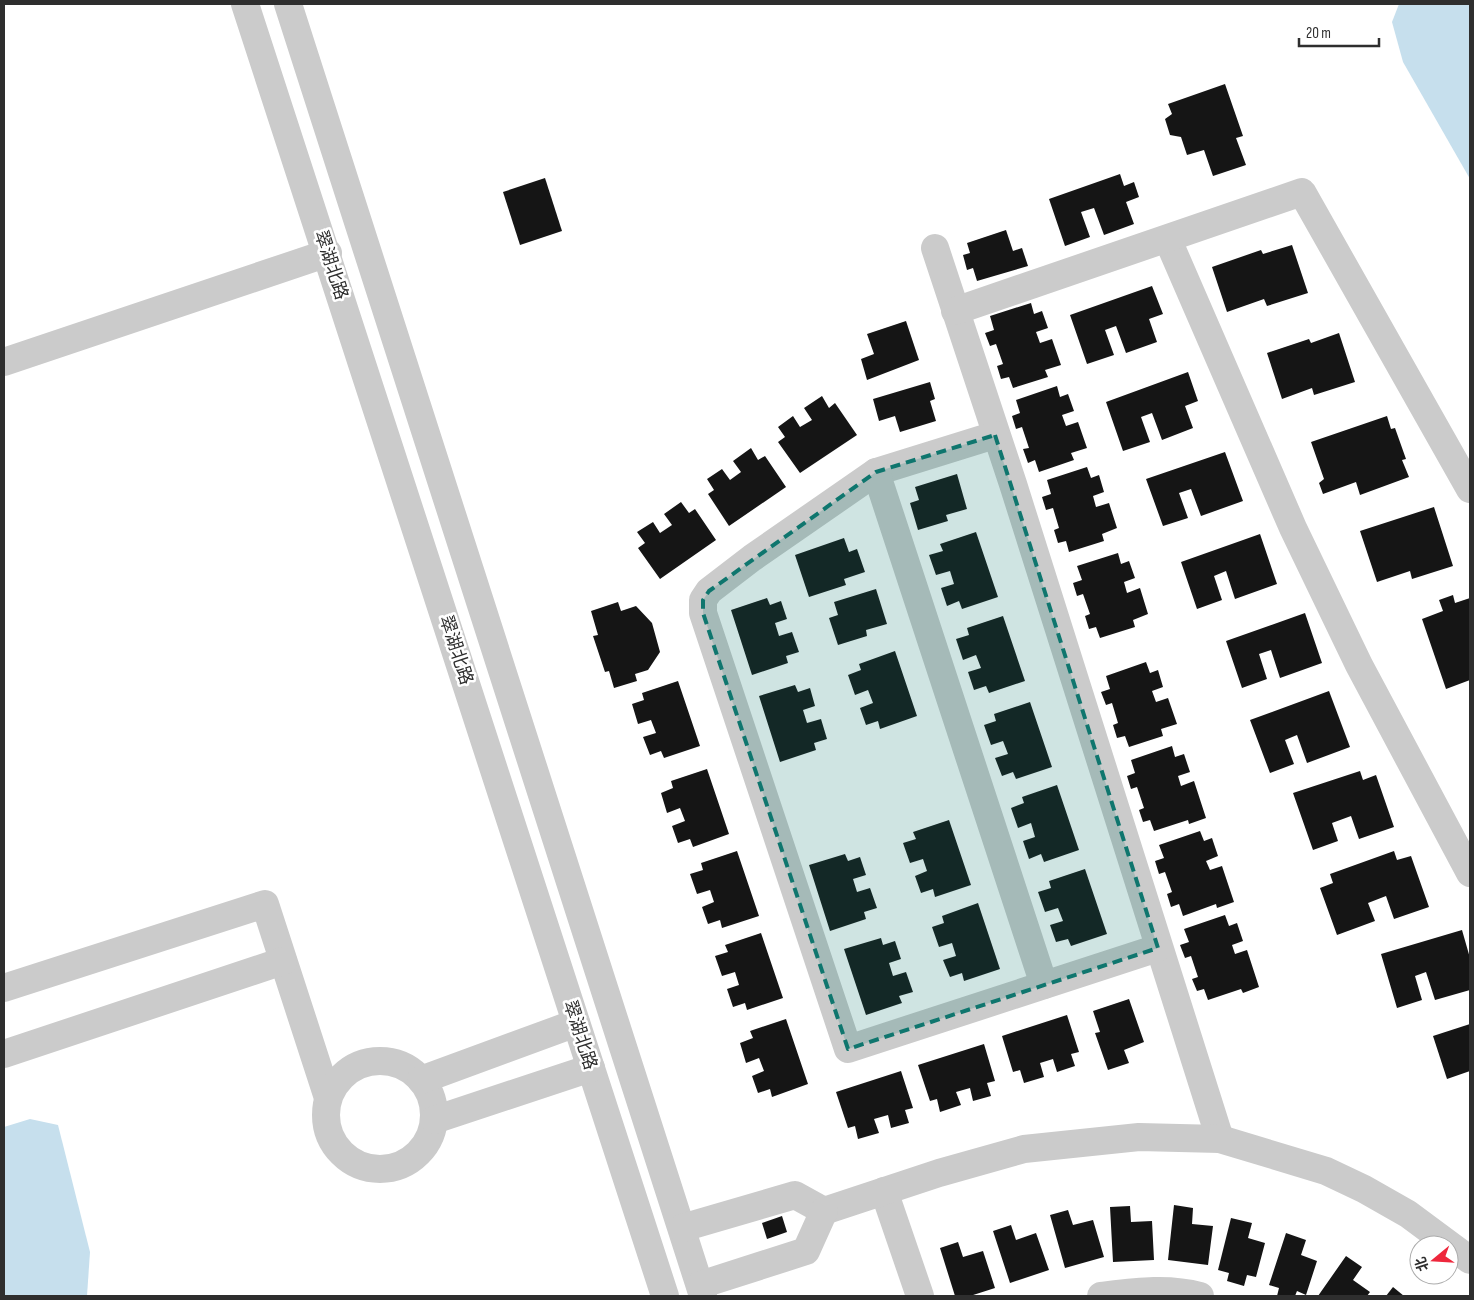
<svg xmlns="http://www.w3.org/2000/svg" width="1474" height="1300" font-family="'Sofia Sans Condensed','Noto Sans SC',sans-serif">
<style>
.water{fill:#c6dfed}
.building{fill:#151515}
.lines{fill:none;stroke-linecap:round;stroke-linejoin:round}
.minor{stroke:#cbcbcb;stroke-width:28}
.marked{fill:#0f766e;fill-opacity:0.2;stroke:#0f766e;stroke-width:4;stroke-dasharray:10 6;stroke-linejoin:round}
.labels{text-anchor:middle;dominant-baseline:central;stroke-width:5;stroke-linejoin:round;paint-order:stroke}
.street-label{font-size:18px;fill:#2e2e2e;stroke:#fff}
</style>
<rect width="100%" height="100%" fill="#fff"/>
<g class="water">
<polygon points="1399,4 1470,4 1470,179 1403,62 1392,22"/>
<polygon points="30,1119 58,1125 90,1252 87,1296 4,1296 4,1127"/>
</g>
<g class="building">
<polygon points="1225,84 1243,136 1236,138 1246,165 1213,176 1204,150 1187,155 1181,137 1170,135 1165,119 1172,114 1168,104"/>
<polygon points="1120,174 1124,186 1134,182 1139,197 1126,202 1134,224 1104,235 1094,208 1081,212 1090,237 1065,246 1049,199"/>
<polygon points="545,178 562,231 520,245 503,192"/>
<polygon points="1006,230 1013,251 1022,248 1028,266 977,281 973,268 967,270 963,255 970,253 967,243"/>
<polygon points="1292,245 1308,293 1267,306 1264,299 1227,312 1212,267 1261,250 1263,254"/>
<polygon points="1152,286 1163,314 1149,319 1157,342 1126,353 1116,326 1105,330 1114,355 1087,364 1070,315"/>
<polygon points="1031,303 1034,314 1042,311 1048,328 1036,332 1040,343 1052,339 1061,365 1045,370 1048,377 1013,388 1009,377 1001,379 997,366 1003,364 996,344 990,346 985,333 994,330 990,316"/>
<polygon points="906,321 919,360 867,380 861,359 874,354 867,334"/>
<polygon points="1339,333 1355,382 1314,395 1312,388 1282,399 1267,353 1309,339 1311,343"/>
<polygon points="1188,372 1198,401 1185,406 1193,428 1162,440 1152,413 1141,417 1150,442 1123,451 1106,402"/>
<polygon points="930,382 935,399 930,401 936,421 900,432 895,416 879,421 873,399"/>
<polygon points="1057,386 1060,397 1068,394 1074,411 1062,415 1066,426 1078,422 1087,448 1071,453 1074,460 1039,472 1035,460 1028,463 1023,449 1029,448 1022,427 1016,429 1012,416 1020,413 1016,400"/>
<polygon points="822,396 829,408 835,403 857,435 800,473 778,442 785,437 778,427 793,416 800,427 812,420 804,408"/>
<polygon points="1387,416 1391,429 1395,428 1406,459 1402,460 1409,477 1360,495 1356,482 1323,494 1319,483 1324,479 1311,442"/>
<polygon points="751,448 758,460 765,456 786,487 729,526 708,494 714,490 707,479 722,469 730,480 741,472 733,461"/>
<polygon points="1225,452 1243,501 1201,516 1191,489 1179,493 1188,518 1163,526 1146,479"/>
<polygon points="1087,467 1091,478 1099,475 1104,492 1093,496 1096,507 1109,503 1117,528 1102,534 1104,541 1069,552 1066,541 1058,543 1054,530 1059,528 1053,508 1046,510 1042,497 1051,494 1047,480"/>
<polygon points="957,474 967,509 946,515 948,521 918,530 910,503 919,500 915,487"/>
<polygon points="681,502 689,513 695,509 716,540 660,579 638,548 645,543 637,532 653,522 660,533 672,525 664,514"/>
<polygon points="1434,507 1453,566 1412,579 1410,571 1377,582 1360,531"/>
<polygon points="976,532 998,597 962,609 959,601 947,606 941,588 954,584 950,571 936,575 929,555 943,551 940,544"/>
<polygon points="1260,534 1277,584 1235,599 1226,571 1214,576 1222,600 1197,609 1181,562"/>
<polygon points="844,538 849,552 857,549 865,572 844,579 846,585 809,597 795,555"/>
<polygon points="1118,553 1121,564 1129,561 1135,578 1124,582 1127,593 1140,588 1148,614 1133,620 1135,627 1100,638 1096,627 1089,629 1085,616 1090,614 1083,594 1077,596 1073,583 1082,580 1077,566"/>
<polygon points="876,589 887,624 866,630 867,636 838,645 829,618 838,615 834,602"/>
<polygon points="1453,595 1455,603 1470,598 1470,680 1446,689 1422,619 1443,611 1439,600"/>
<polygon points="767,598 770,605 781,601 787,619 775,623 779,636 792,632 799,652 786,656 788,663 752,675 731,610"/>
<polygon points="618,602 621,611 636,606 652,623 660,652 648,670 635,674 637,681 614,688 609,671 605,672 593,636 598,635 591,611"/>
<polygon points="1305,613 1322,663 1280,678 1271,650 1259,654 1267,679 1242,688 1226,641"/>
<polygon points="1003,616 1025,681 989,693 986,686 974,690 968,672 981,668 976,655 963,660 956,639 969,635 967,628"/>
<polygon points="895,651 917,716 880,729 878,721 866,725 860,708 873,703 868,690 855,695 848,675 861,670 859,664"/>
<polygon points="1146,662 1150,673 1158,670 1163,687 1152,691 1156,702 1168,698 1177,724 1161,729 1163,736 1129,747 1125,736 1117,738 1113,725 1118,723 1112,703 1106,705 1101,692 1110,689 1106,676"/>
<polygon points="678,681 700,746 664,758 661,751 650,755 643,737 656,733 651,720 638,724 632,704 644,700 642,693"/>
<polygon points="795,685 798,692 810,688 815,706 803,710 807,723 821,719 827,739 814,743 816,750 780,762 759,696"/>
<polygon points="1329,691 1350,747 1307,763 1297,735 1285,740 1294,764 1270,773 1250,720"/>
<polygon points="1030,702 1052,767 1016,779 1013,772 1002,776 995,758 1008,754 1003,741 991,745 984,725 996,721 994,714"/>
<polygon points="1172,746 1175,757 1184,754 1190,772 1178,776 1181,786 1194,781 1206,818 1189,824 1188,820 1154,831 1150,820 1143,822 1139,810 1144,808 1137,787 1131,789 1127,776 1135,773 1131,760"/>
<polygon points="707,769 729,834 693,847 690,839 678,843 672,826 685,821 680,808 667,813 661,793 673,788 671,781"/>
<polygon points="1360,771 1363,780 1376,775 1394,827 1359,839 1351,816 1332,823 1338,841 1313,850 1293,793"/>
<polygon points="1057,785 1079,850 1044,862 1041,854 1029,859 1023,841 1035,837 1031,823 1018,828 1011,808 1024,803 1022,797"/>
<polygon points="949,820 971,885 935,897 933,889 921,893 915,876 927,871 923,859 910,863 903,843 916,839 913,832"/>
<polygon points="1200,831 1204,841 1212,838 1218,856 1206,861 1210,870 1222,866 1234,902 1217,908 1216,904 1183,916 1179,904 1171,907 1167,894 1172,892 1165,872 1159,874 1155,861 1164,858 1159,845"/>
<polygon points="737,851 759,916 722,928 720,920 708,924 702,907 714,902 710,890 697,894 690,874 703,870 701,863"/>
<polygon points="1394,851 1397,860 1411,856 1429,907 1394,919 1386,896 1368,903 1375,921 1337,935 1320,888 1333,883 1330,874"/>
<polygon points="845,854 848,861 860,857 866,875 853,879 857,892 870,888 877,908 864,912 866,919 830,931 809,865"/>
<polygon points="1085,869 1107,934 1071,946 1068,939 1056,942 1050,925 1063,921 1058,908 1045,912 1038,892 1051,888 1049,881"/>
<polygon points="978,903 1000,969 964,981 962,973 950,977 943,960 956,956 952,943 939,947 932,927 944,923 942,916"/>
<polygon points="1225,915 1229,926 1237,923 1243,941 1232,945 1235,954 1247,950 1259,987 1243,993 1241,989 1208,1000 1204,989 1197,991 1192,979 1198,977 1191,956 1185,958 1180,945 1189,942 1184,929"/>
<polygon points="1462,930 1470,958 1470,990 1435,1000 1426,972 1415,976 1422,1000 1397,1008 1381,954"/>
<polygon points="761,933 783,998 747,1010 745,1003 733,1007 727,989 739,985 735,972 722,976 715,956 728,952 725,945"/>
<polygon points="881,938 883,945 895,941 901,959 889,963 893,976 906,972 913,992 899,996 902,1003 866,1015 844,949"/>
<polygon points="1129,999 1144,1042 1124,1050 1129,1063 1108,1070 1095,1033 1100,1032 1093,1011"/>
<polygon points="1067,1015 1079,1052 1071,1054 1075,1066 1057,1072 1053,1059 1040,1063 1044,1077 1024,1083 1020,1070 1013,1072 1002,1036"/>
<polygon points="786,1019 808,1084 772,1097 770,1089 758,1093 752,1076 764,1071 759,1058 746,1063 740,1043 753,1038 750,1031"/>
<polygon points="1470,1024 1470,1071 1447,1079 1433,1036"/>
<polygon points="984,1044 995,1081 987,1083 991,1096 973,1101 970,1088 956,1092 961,1105 940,1112 937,1099 930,1101 918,1065"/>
<polygon points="901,1071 913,1108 905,1110 909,1123 891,1128 888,1115 874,1119 879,1133 858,1139 855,1126 848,1128 836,1092"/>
<polygon points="1174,1205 1193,1208 1192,1224 1213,1226 1208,1265 1168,1260"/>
<polygon points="1130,1206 1131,1222 1152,1221 1154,1260 1113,1262 1110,1207"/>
<polygon points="1068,1210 1073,1225 1093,1220 1104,1257 1065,1268 1050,1215"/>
<polygon points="782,1216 787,1232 767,1239 762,1223"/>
<polygon points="1231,1218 1252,1223 1248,1238 1265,1243 1256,1277 1247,1275 1244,1286 1227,1281 1229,1273 1218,1270"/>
<polygon points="1011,1225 1016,1240 1036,1233 1049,1270 1010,1283 993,1231"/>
<polygon points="1286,1233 1306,1240 1301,1255 1317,1261 1306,1295 1297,1291 1295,1296 1277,1296 1279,1288 1269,1285"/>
<polygon points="958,1242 963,1257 983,1251 995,1288 970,1296 955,1296 940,1248"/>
<polygon points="1346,1256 1362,1267 1353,1280 1370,1292 1367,1296 1318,1296"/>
<polygon points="1393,1287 1404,1296 1386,1296"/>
</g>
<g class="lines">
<g class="minor">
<polyline points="245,4 665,1296"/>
<polyline points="288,4 703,1296"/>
<polyline points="1168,240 1293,528 1359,665 1470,873"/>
<polyline points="935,248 1013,484 1220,1139"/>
<polyline points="955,311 1302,192 1470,489"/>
<polyline points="4,362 328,253"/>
<polyline points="995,435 876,472 752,558 709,591 703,600 703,613 848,1049 1158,948"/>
<polyline points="876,472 1044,985"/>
<polyline points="4,988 265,904 328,1098"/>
<polyline points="4,1054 283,961"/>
<circle cx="380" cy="1115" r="54"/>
<polyline points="421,1080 576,1023"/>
<polyline points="434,1120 591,1068"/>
<polyline points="884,1191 920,1296"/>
<polyline points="682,1228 795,1195 824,1211 939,1173 1024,1149 1139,1137 1220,1139 1326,1171 1364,1189 1408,1214 1470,1260"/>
<polyline points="700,1285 806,1251 824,1211"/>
<path d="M1101,1296C1134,1292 1167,1287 1200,1296"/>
</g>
</g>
<path class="marked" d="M995,435L1158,948L848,1049L703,613V600L709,591L876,472Z"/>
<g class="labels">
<g class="street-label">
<text transform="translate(331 265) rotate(72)">翠湖北路</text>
<text transform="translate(456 650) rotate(72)">翠湖北路</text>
<text transform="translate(580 1035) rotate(72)">翠湖北路</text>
</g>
</g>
<rect width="1474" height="1300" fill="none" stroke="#2e2e2e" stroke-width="10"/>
<g transform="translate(1434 1260) rotate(252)"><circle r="24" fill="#ffffff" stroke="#ababab"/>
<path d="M0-4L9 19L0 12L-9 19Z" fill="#ee273c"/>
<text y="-8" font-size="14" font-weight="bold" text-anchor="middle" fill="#2e2e2e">北</text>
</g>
<path d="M1299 38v8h80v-8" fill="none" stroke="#2e2e2e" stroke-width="2.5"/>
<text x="1306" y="38" font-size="15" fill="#2e2e2e" stroke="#ffffff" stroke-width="4" paint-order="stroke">20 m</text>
</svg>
